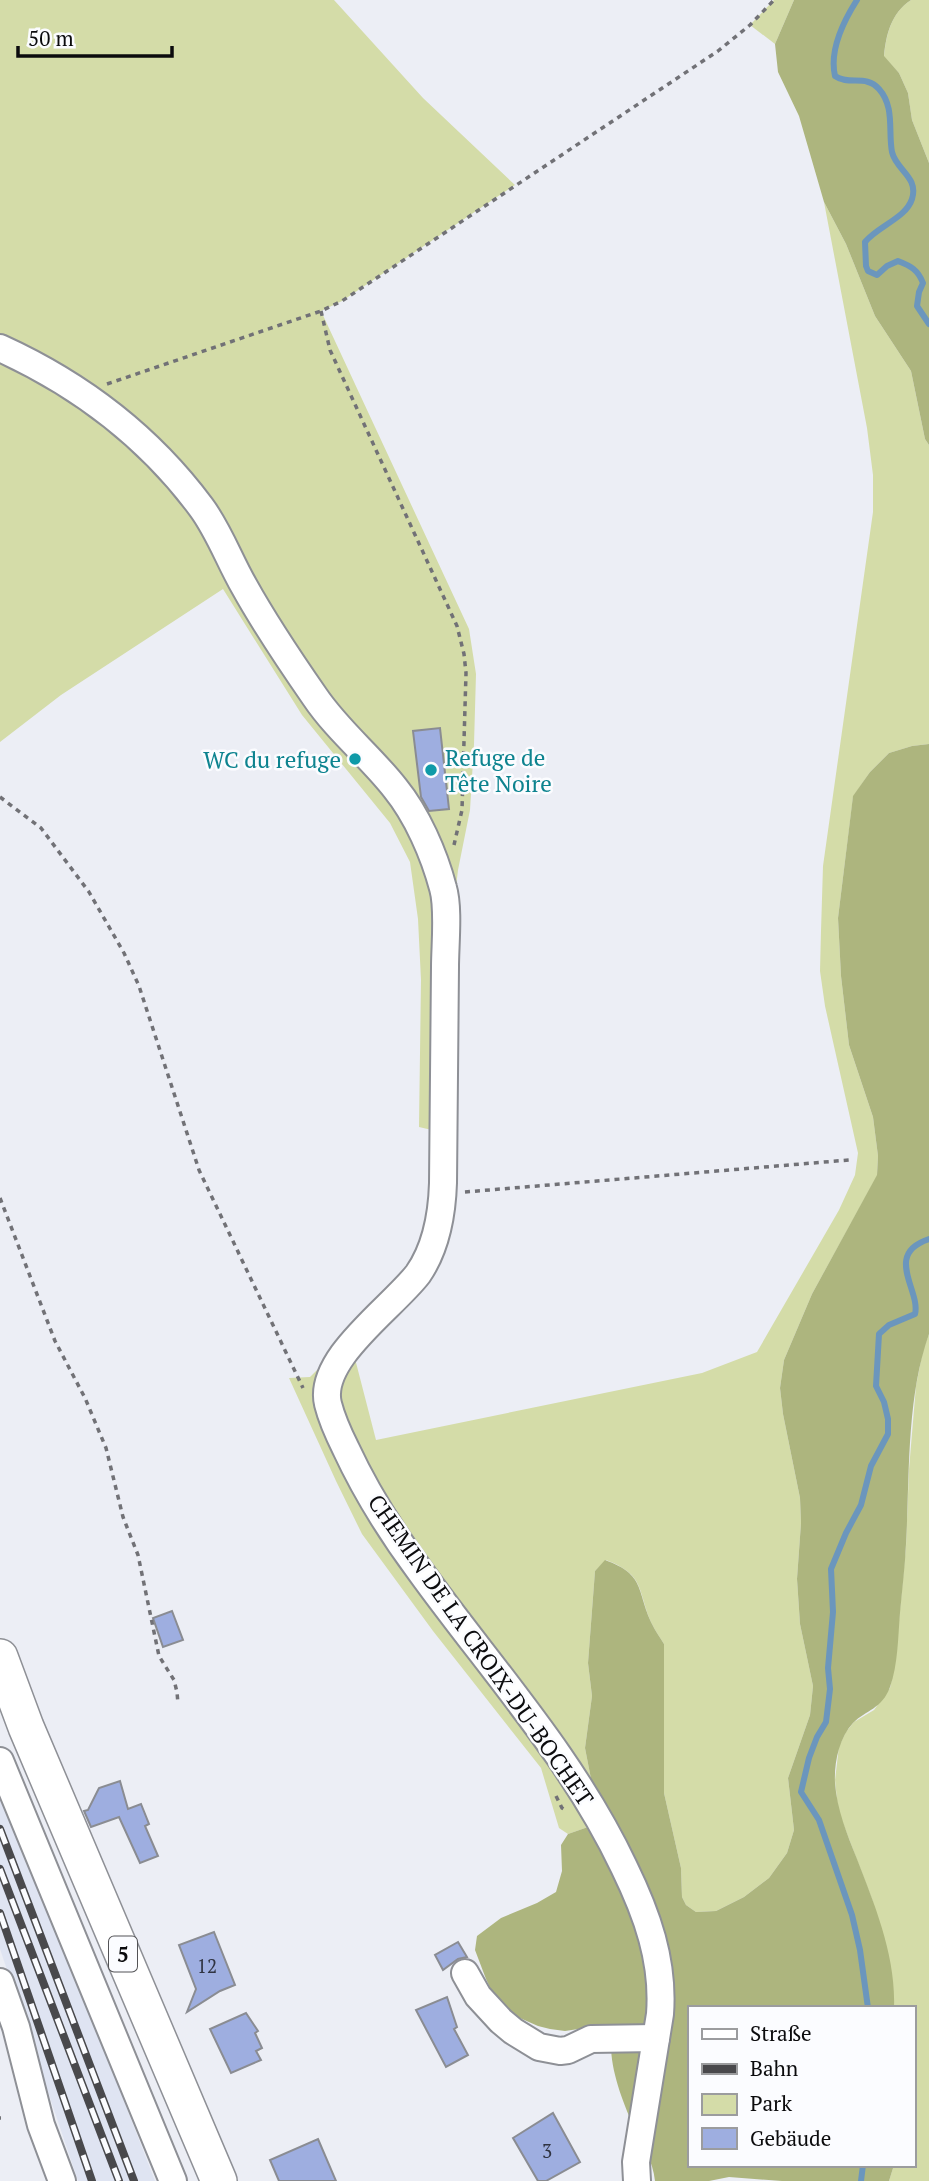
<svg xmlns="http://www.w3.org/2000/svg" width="929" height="2181" font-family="'PT Serif',serif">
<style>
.built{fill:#dfe4f2}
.green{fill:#d4dca8}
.forest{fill:#adb57e}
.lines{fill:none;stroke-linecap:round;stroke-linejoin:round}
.stream{stroke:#6b96bd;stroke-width:6}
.building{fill:#9eaee0;stroke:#8a8c92;stroke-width:2}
.minor-casing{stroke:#8e9096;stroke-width:30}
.major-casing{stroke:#8e9096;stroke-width:38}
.path{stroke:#717176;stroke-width:3.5;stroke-dasharray:5 5;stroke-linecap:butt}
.minor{stroke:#fff;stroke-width:26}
.major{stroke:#fff;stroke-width:35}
.rail-casing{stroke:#49494c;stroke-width:8}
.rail{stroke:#fbfcff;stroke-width:5;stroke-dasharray:16;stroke-linecap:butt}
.culture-dot{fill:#0f9aa8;stroke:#fbfcff;stroke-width:2.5}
.labels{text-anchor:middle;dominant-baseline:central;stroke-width:5;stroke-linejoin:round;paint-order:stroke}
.number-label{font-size:19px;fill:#303442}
.shield{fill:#fbfcff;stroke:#535356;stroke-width:2}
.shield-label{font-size:21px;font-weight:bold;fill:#0b0b0d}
.culture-label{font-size:23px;fill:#0d838f;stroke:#fbfcff;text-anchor:start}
.street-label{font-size:23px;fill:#0b0b0d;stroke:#fbfcff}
</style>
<rect width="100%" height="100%" fill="#eceef5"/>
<polygon class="built" points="0,1786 90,2013 155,2181 78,2181 0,1949"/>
<g class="green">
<path d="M0,0H334L423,98L515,185L342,301L321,311L469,629L476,674L474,744L470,810L458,870L454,904L451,1176L444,1230L436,1253L425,1273L353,1351L376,1440L702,1373L757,1352L839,1210L855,1175L858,1153L825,1006L820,971L821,931L823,866L873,512V475L867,428L824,202L846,244L875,316L911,371L925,439L929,445V744L912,746L889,753L870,772L853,797L838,918L841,976L849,1045L873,1117L878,1156L877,1176L812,1294L784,1360L780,1388L783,1414L800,1498L801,1523L797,1579L800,1624L813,1686L810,1715L788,1778L794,1830L787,1853L769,1878L744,1897L716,1911L696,1912L686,1905L682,1897L681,1868L664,1793V1644C660,1637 655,1631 652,1624C637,1591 646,1575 606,1560L595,1571L588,1663L592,1696L585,1748L592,1784L606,1814L588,1827L568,1834L559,1828L541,1768L433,1631L362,1534L336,1481L289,1378L310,1377C351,1337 417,1284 433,1228C441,1200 436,1161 436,1131L419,1127L421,980L418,919L410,862L390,823L302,715L223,589L61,695L0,742Z"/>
<polygon points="774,0 794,0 775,44 750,25"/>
<path d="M911,0H929V163L912,120L908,93L899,73L884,57C886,35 891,13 911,0Z"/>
<polygon points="929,1334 929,2181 889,2181 894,2165 913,2165 913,2008 894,2008 873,1902 838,1810 835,1780 839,1746 846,1732 854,1722 874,1710 890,1688 895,1663 906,1546 909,1469 916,1386 923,1350"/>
</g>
<g class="forest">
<path d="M794,0H911C891,13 886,35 884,56L899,73L908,93L912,120L929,163V445L925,439L911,371L875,316L846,244L824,202L799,116L778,72L775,44Z"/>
<path d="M929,744V1334C906,1399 910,1476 906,1544C905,1567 902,1590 900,1613C898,1637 898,1665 890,1687C882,1709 866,1710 853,1723C839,1738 834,1763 835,1783C837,1810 847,1834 857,1859C875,1906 896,1956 894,2008H689V2165H894L889,2181H782L729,2177L709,2181H655C653,2161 642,2143 633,2125C622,2100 610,2069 611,2041L585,2028L565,2031L550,2029L538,2026L513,2015L494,1996L486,1979L475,1950L477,1936L501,1918L537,1903L556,1892L562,1871L561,1845L568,1834L588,1827L592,1784L585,1748L592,1696L588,1663L595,1571L605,1560C646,1575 636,1590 652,1624C655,1631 660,1637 664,1644V1793L681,1868L682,1897L686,1905L696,1912L716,1911L744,1897L769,1878L787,1853L794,1830L788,1778L810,1715L813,1686L800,1624L797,1579L801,1523L800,1498L783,1414L780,1388L784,1360L812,1294L877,1175L878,1156L873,1117L849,1045L841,976L838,918L853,796L870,772L889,753L912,746Z"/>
</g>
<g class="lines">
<g class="stream">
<path d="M857,0C843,22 829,50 835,76C849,86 866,74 879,89C895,107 888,131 892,152C896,170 919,177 912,199C906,218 878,226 865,242L866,266L868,271L877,275L887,266L898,261C911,266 918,270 923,283L919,292L917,306L929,324"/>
<path d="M868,2008L860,1950L852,1915L819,1820L801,1792L809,1758L817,1737L826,1722L830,1689L828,1668L833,1612L831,1569L846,1533L861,1505L871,1466L888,1434V1419L884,1402L876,1386L879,1334L889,1325L915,1314C921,1291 883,1254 929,1239"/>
<polyline points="861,2181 863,2165"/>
</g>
</g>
<g class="building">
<polygon points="440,728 449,809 429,811 421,797 413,731"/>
<polygon points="172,1611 183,1640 163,1647 153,1618"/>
<polygon points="120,1781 128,1809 141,1804 149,1824 145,1826 158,1856 140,1863 119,1817 91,1827 84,1811 88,1810 99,1788"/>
<polygon points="214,1932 235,1985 220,1991 187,2012 196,1989 179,1945"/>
<polygon points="458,1942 467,1957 458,1959 443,1970 435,1955"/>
<polygon points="447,1997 457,2027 454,2029 468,2055 446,2067 416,2010"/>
<polygon points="246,2013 258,2031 255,2033 262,2048 256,2051 261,2060 231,2073 210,2029"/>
<polygon points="553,2113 580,2162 546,2181 538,2181 513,2138"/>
<polygon points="318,2139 336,2181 279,2181 270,2160"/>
</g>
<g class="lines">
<defs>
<g id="minor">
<path d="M0,348C79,384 149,437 201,507C219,531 229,560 244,586C265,624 290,661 315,697C338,731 370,756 395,788C417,815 434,854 443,888C449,908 445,945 445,967C445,1039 444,1111 443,1183C442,1215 436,1248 418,1274C392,1308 317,1359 328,1404C332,1420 339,1435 346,1449C366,1492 391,1532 420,1571C490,1668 572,1757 624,1867C647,1914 664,1961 660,2014L636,2162L637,2181"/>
<polyline points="0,1761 173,2181"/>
<polyline points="465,1973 478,1996 501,2021 513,2031 539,2047 560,2051 568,2050 591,2039 656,2038"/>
<polyline points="0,1982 16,2027 41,2125 62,2181"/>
</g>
<polyline id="major" points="0,1657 26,1727 219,2181"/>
</defs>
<use href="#minor" class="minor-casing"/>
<use href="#major" class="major-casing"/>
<g class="path">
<polyline points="321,311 330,350 457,626 464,654 466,673 462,810 454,845"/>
<polyline points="107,384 321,311 342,301 718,51 750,25 774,0"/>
<polyline points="0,797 41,828 89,892 124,953 139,986 199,1170 303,1388"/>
<polyline points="465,1192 849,1160"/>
<polyline points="0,1198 55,1341 85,1398 106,1448 123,1517 138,1555 159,1656 174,1680 177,1692 178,1704"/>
<polyline points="556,1796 562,1808 567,1811"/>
<polyline points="0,2118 1,2118"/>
</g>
<use href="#minor" class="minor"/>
<use href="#major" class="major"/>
<defs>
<g id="rail">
<polyline points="0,1829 134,2181"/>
<polyline points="0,1869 119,2181"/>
<polyline points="0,1913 92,2181"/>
</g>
</defs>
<use href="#rail" class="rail-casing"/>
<use href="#rail" class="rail"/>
</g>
<g class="culture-dot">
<circle cx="355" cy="759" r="7"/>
<circle cx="431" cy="770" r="7"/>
</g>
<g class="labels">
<g class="number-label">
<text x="207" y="1965">12</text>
<text x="547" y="2150">3</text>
</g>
<rect class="shield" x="109" y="1936.5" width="28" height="35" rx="5"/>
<g class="shield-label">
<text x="123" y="1954">5</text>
</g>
<g class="culture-label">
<text x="445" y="757">Refuge de<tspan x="445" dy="26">Tête Noire</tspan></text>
<text x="341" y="759" text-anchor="end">WC du refuge</text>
</g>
<g class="street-label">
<text transform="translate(481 1650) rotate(55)">CHEMIN DE LA CROIX-DU-BOCHET</text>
</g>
</g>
<rect x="688" y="2006" width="228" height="161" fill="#fbfcff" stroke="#9b9c9e" stroke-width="2"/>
<rect x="702" y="2029" width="35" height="10" fill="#ffffff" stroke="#9b9c9e" stroke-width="2"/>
<text x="750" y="2041" font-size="21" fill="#0b0b0d">Straße</text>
<rect x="702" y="2064" width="35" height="10" fill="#49494c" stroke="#9b9c9e" stroke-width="2"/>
<text x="750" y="2076" font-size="21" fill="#0b0b0d">Bahn</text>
<rect x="702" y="2094" width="35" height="21" fill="#d4dca8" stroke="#9b9c9e" stroke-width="2"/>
<text x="750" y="2111" font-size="21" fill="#0b0b0d">Park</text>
<rect x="702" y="2128" width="35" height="21" fill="#9eaee0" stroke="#9b9c9e" stroke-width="2"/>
<text x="750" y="2146" font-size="21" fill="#0b0b0d">Gebäude</text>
<path d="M18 46v10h154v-10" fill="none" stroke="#0b0b0d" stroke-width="3.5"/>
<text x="28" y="46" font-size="21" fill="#0b0b0d" stroke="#fbfcff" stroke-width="5" paint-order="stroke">50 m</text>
</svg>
